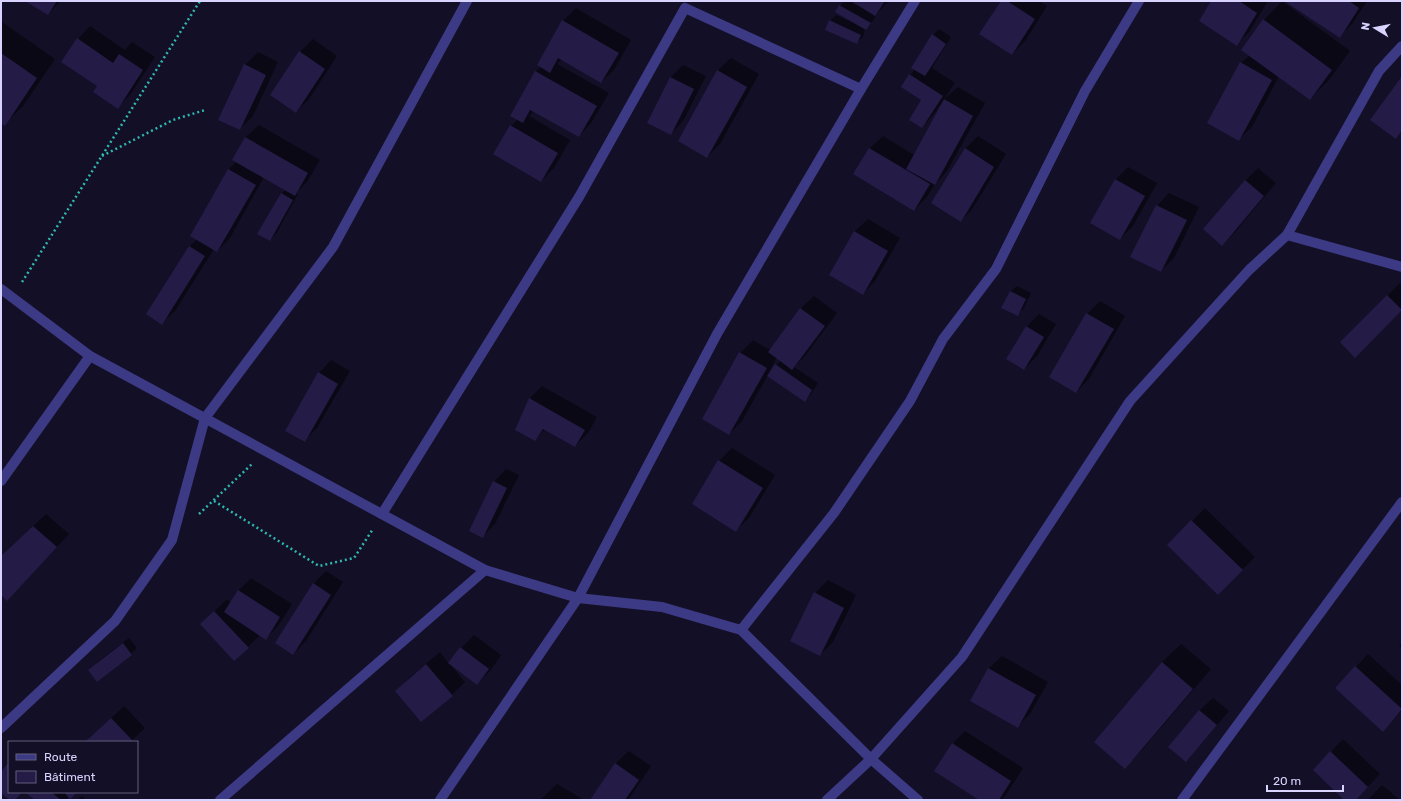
<svg xmlns="http://www.w3.org/2000/svg" width="1403" height="801" font-family="Rubik,sans-serif">
<style>
.shadow{fill:#0007;fill-rule:evenodd}
.building{fill:#241b47}
.lines{fill:none;stroke-linecap:round;stroke-linejoin:round}
.path{stroke:#2fb8b0;stroke-width:2.5;stroke-dasharray:2 3;stroke-linecap:butt}
.minor{stroke:#3d3a85;stroke-width:10}
</style>
<rect width="100%" height="100%" fill="#130f26"/>
<g class="shadow">
<polygon points="27,1 61,1 48,14"/>
<polygon points="844,1 849,1 856,5 857,3 853,1 889,1 875,15 876,16 872,22 865,29 863,37 856,43 830,21 836,15 854,23 855,22 836,11"/>
<polygon points="1002,1 1039,1 1047,6 1025,41 1012,54"/>
<polygon points="1212,1 1268,1 1249,32 1236,44"/>
<polygon points="1282,1 1350,51 1329,80 1310,99 1279,76 1252,127 1239,139 1241,63 1250,55 1264,20"/>
<polygon points="1285,1 1367,1 1352,24 1339,37"/>
<polygon points="576,8 631,40 614,70 601,82 562,59 557,64 609,93 591,123 579,136 534,111 529,116 570,140 554,168 541,181 511,126 518,119 536,72 541,66 563,21"/>
<polygon points="2,22 55,59 23,106 4,124 1,122"/>
<polygon points="90,26 125,50 132,42 155,57 130,95 118,107 98,86 78,39"/>
<polygon points="939,29 951,37 932,68 955,83 943,100 958,87 985,103 947,171 935,184 927,197 914,210 855,174 870,148 883,136 914,155 942,106 940,105 934,114 922,127 923,100 910,75 915,69 933,35"/>
<polygon points="313,39 337,56 309,99 296,112 271,95 300,52"/>
<polygon points="258,52 278,62 253,116 240,129 245,65"/>
<polygon points="731,58 759,74 720,144 707,157 679,141 718,70"/>
<polygon points="683,65 706,76 683,121 671,134 670,78"/>
<polygon points="259,125 320,160 307,182 296,193 298,194 276,234 269,240 281,194 286,190 264,177 230,238 217,251 214,249 175,311 162,323 147,314 190,246 197,239 191,236 229,169 237,161 233,159 246,137"/>
<polygon points="978,136 1006,154 973,208 961,221 965,149"/>
<polygon points="1128,167 1157,183 1133,226 1120,239 1091,223 1116,179"/>
<polygon points="1258,168 1276,183 1235,232 1222,245 1245,181"/>
<polygon points="1169,193 1199,207 1174,258 1161,271 1157,206"/>
<polygon points="868,219 900,238 875,281 863,294 830,274 855,231"/>
<polygon points="1400,283 1402,284 1402,309 1355,356 1341,342"/>
<polygon points="1017,286 1031,293 1024,308 1017,315 1010,292"/>
<path d="M814,296L837,313L805,356L794,367L818,383L811,394L805,400L768,375L742,421L729,434L740,353L753,340L770,350L801,308ZM777,357L781,360L770,373L769,372Z"/>
<polygon points="1100,301 1125,316 1089,379 1076,392 1087,314"/>
<polygon points="1039,314 1056,324 1037,356 1024,369 1026,327"/>
<polygon points="331,360 350,371 317,428 304,441 319,373"/>
<polygon points="542,386 597,417 588,433 575,446 545,429 534,440 516,429 530,398"/>
<polygon points="732,448 775,475 749,518 736,530 719,461"/>
<polygon points="506,469 519,475 495,524 482,537 494,482"/>
<polygon points="1205,508 1255,557 1218,594 1168,545"/>
<polygon points="46,514 69,534 19,587 1,594 1,556"/>
<polygon points="326,571 343,582 306,641 293,654 313,584"/>
<polygon points="251,578 292,604 278,626 266,638 260,635 248,647 202,624 227,599 231,603 239,590"/>
<polygon points="828,580 856,595 833,642 820,655 815,593"/>
<polygon points="474,635 501,655 490,671 477,684 450,664 465,682 452,695 397,691 409,678 440,652 449,664 461,648"/>
<polygon points="129,638 137,648 131,654 95,664"/>
<polygon points="1402,642 1402,648 1399,646"/>
<polygon points="1181,644 1211,669 1143,749 1125,767 1162,662"/>
<polygon points="1368,654 1402,685 1402,710 1382,731 1356,667"/>
<polygon points="1002,656 1048,682 1030,714 1017,727 971,701 989,668"/>
<polygon points="1213,698 1229,711 1198,748 1186,761 1170,747 1200,710"/>
<polygon points="124,706 145,728 130,742 86,742"/>
<polygon points="965,731 1023,768 1006,795 1001,800 981,800 953,743"/>
<polygon points="1343,739 1380,774 1355,800 1346,800 1314,770"/>
<polygon points="629,751 651,766 628,800 591,800 616,763"/>
<polygon points="557,784 584,800 540,800"/>
<polygon points="1382,785 1400,800 1368,800"/>
<polygon points="26,792 77,792 69,796 66,800 36,800"/>
<polygon points="82,796 86,800 78,800"/>
</g>
<g class="building">
<polygon points="25,1 57,1 48,15"/>
<polygon points="851,1 885,1 875,16"/>
<polygon points="1001,1 1007,1 1035,19 1012,55 979,34"/>
<polygon points="1211,1 1239,1 1257,13 1237,46 1199,21"/>
<polygon points="1284,1 1349,1 1359,8 1340,38"/>
<polygon points="839,5 871,23 866,30 835,12"/>
<polygon points="1263,19 1332,70 1310,100 1241,50"/>
<polygon points="562,20 619,53 601,83 558,58 550,73 537,65"/>
<polygon points="829,20 861,35 857,44 825,30"/>
<polygon points="932,34 946,44 925,76 911,68"/>
<polygon points="77,38 113,63 119,54 143,70 118,109 93,92 97,86 61,62"/>
<polygon points="299,51 325,69 296,113 270,95"/>
<polygon points="1,53 37,78 5,126 1,123"/>
<polygon points="1240,62 1272,80 1239,141 1207,123"/>
<polygon points="244,64 266,75 240,130 218,120"/>
<polygon points="717,70 747,87 707,158 678,141"/>
<polygon points="535,71 597,106 579,137 530,110 523,123 510,116"/>
<polygon points="909,74 943,96 922,128 909,120 921,100 901,87"/>
<polygon points="1402,76 1402,130 1396,139 1370,120"/>
<polygon points="670,77 694,89 671,135 647,123"/>
<polygon points="944,99 973,116 935,185 906,169"/>
<polygon points="510,125 558,153 541,182 493,154"/>
<polygon points="245,137 308,173 295,196 232,160"/>
<polygon points="869,148 930,184 914,211 853,174"/>
<polygon points="965,148 994,167 961,222 931,203"/>
<polygon points="228,169 256,185 217,252 190,236"/>
<polygon points="1115,179 1145,196 1120,240 1090,223"/>
<polygon points="1245,180 1264,196 1222,246 1203,229"/>
<polygon points="281,193 293,200 270,241 257,234"/>
<polygon points="1156,205 1187,220 1161,272 1130,257"/>
<polygon points="854,231 888,251 863,295 829,275"/>
<polygon points="189,246 205,256 162,325 146,314"/>
<polygon points="1010,291 1026,299 1018,316 1001,308"/>
<polygon points="1387,295 1402,310 1355,358 1340,342"/>
<polygon points="800,308 825,326 792,370 768,352"/>
<polygon points="1086,313 1114,329 1076,393 1049,377"/>
<polygon points="1026,326 1044,337 1024,370 1006,359"/>
<polygon points="739,352 767,368 729,435 702,419"/>
<polygon points="775,364 812,390 805,402 767,376"/>
<polygon points="318,372 338,384 305,442 285,431"/>
<polygon points="529,398 585,430 575,447 543,429 535,441 515,430"/>
<polygon points="718,460 763,488 736,532 692,504"/>
<polygon points="493,481 507,488 483,538 469,531"/>
<polygon points="1191,520 1243,570 1218,595 1167,545"/>
<polygon points="33,526 57,547 7,601 1,595 1,556"/>
<polygon points="313,583 331,595 293,655 275,643"/>
<polygon points="238,590 280,617 266,640 224,612"/>
<polygon points="814,592 844,608 820,656 790,641"/>
<polygon points="214,611 249,648 234,661 200,624"/>
<polygon points="123,643 132,655 97,682 88,670"/>
<polygon points="460,647 489,669 477,685 448,663"/>
<polygon points="1162,662 1193,689 1125,769 1094,742"/>
<polygon points="426,664 453,696 421,722 395,691"/>
<polygon points="1355,666 1402,709 1383,732 1335,688"/>
<polygon points="988,668 1036,695 1018,728 970,701"/>
<polygon points="1199,710 1217,725 1186,762 1168,747"/>
<polygon points="111,718 133,741 85,742"/>
<polygon points="952,743 1011,781 999,800 979,800 934,771"/>
<polygon points="1330,751 1368,787 1356,800 1344,800 1313,770"/>
<polygon points="9,762 9,792 22,792 15,800 10,800 1,793 1,772"/>
<polygon points="615,763 639,780 625,800 590,800"/>
<polygon points="25,792 51,792 61,800 35,800"/>
<polygon points="64,792 78,792 70,799"/>
</g>
<g class="lines">
<g class="path">
<polyline points="102,156 173,120 205,110"/>
<polyline points="22,282 200,1"/>
<polyline points="214,501 319,566 354,558 373,529"/>
<polyline points="199,514 252,464"/>
</g>
<g class="minor">
<polyline points="1287,235 1402,267"/>
<polyline points="1,289 90,356 485,570 578,598 662,607 741,630 871,759 918,800"/>
<polyline points="1,481 90,356"/>
<polyline points="382,514 579,197 685,8 861,89"/>
<polyline points="741,630 834,513 910,401 943,339 996,269 1085,91 1139,1"/>
<polyline points="1,728 115,621 172,540 205,418 333,247 467,1"/>
<polyline points="220,800 485,570"/>
<polyline points="440,800 578,598 717,334 861,89 915,1"/>
<polyline points="827,800 871,759 962,657 1130,401 1249,270 1287,235 1379,71 1402,46"/>
<polyline points="1182,800 1402,502"/>
</g>
</g>
<rect width="1403" height="801" fill="none" stroke="#d9d4ff" stroke-width="4"/>
<rect x="8" y="741" width="130" height="52" fill="#130f26" stroke="#625e7d"/>
<rect x="16" y="754" width="20" height="6" fill="#3d3a85" stroke="#625e7d"/>
<text x="44" y="761" font-size="12" fill="#d9d4ff">Route</text>
<rect x="16" y="771" width="20" height="12" fill="#241b47" stroke="#625e7d"/>
<text x="44" y="781" font-size="12" fill="#d9d4ff">Bâtiment</text>
<g transform="translate(1375 28) rotate(280)" stroke="#130f26" stroke-width="3" paint-order="stroke">
<path d="M0-3L7 15L0 10L-7 15Z" fill="#d9d4ff"/>
<text y="-6" font-size="11" font-weight="bold" text-anchor="middle" fill="#d9d4ff">N</text>
</g>
<path d="M1267 785v6h76v-6" fill="none" stroke="#d9d4ff" stroke-width="2"/>
<text x="1273" y="785" font-size="12" fill="#d9d4ff" stroke="#130f26" stroke-width="3" paint-order="stroke">20 m</text>
</svg>
